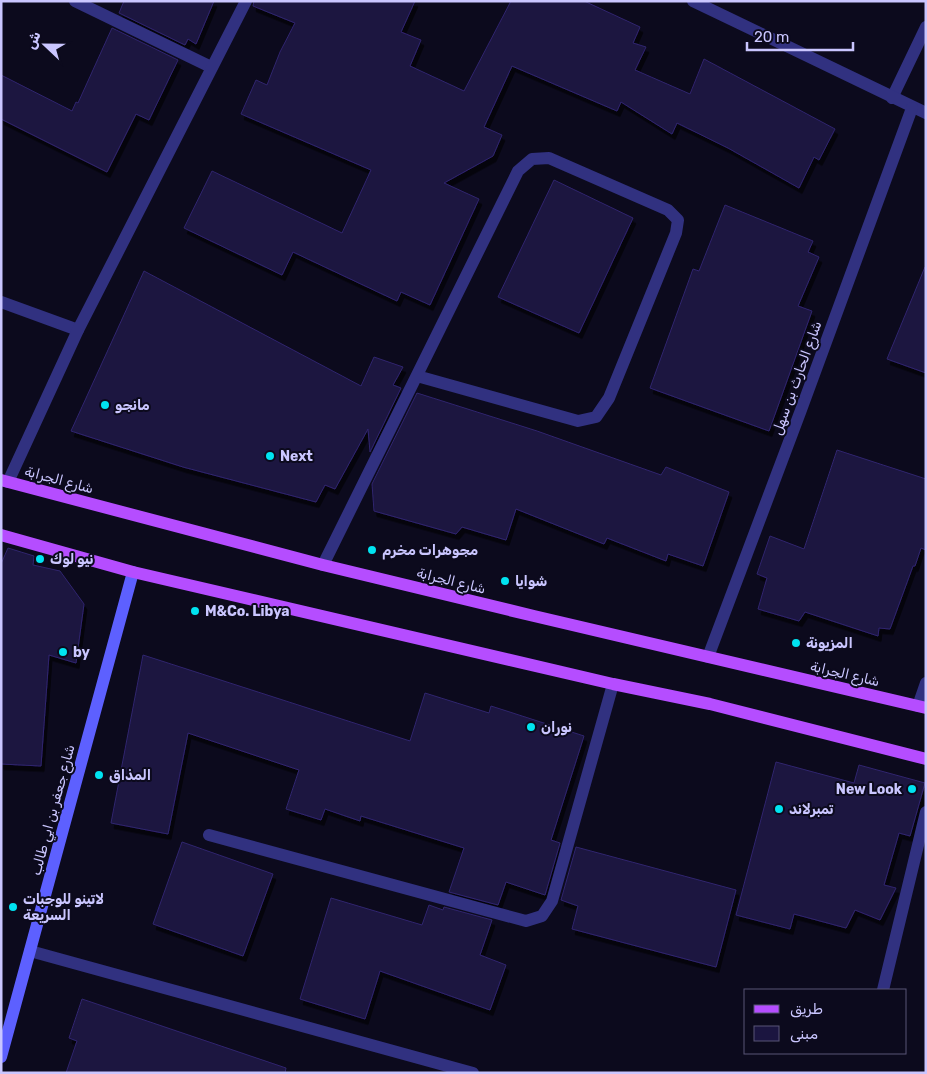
<svg xmlns="http://www.w3.org/2000/svg" width="927" height="1074" font-family="Rubik,Cairo,sans-serif">
<style>
.building{fill:#1b1540;stroke:#30256e;filter:url(#shadow)}
.lines{fill:none;stroke-linecap:round;stroke-linejoin:round}
.lane{stroke:#313180;stroke-width:12}
.street{stroke:#313180;stroke-width:12}
.secondary{stroke:#5d60ff;stroke-width:12}
.primary{stroke:#b54dff;stroke-width:12}
.poi-dot{fill:#00e3f1;stroke:#0c0a1d;stroke-width:2}
.labels{text-anchor:middle;dominant-baseline:central;stroke-width:4;stroke-linejoin:round;paint-order:stroke}
.street-label{font-size:14px;fill:#cac6ff;stroke:#0c0a1d}
.poi-label{font-size:14px;font-weight:bold;fill:#cac6ff;stroke:#0c0a1d;text-anchor:start}
</style>
<defs>
<filter id="shadow"><feDropShadow dx="3" dy="5.5" stdDeviation="0" flood-color="#0009"/></filter>
</defs>
<rect width="100%" height="100%" fill="#0c0a1d"/>
<g class="building">
<polygon points="124,1 214,1 196,44 188,39 185,45 119,13"/>
<polygon points="254,1 415,1 401,32 421,40 410,66 464,91 511,1 584,1 640,27 633,43 646,47 635,70 690,94 704,59 835,129 819,160 814,157 799,188 728,148 677,123 672,134 621,102 617,111 512,66 484,127 502,135 493,156 444,183 479,199 430,305 401,292 397,301 293,252 282,275 184,228 212,171 342,233 371,170 241,114 256,80 267,85 280,52 295,23 253,6"/>
<polygon points="112,28 178,60 149,120 136,114 107,172 1,119 1,75 72,111 76,102 78,103"/>
<polygon points="554,180 633,218 579,333 498,297"/>
<polygon points="725,205 813,241 808,252 819,257 798,306 812,311 769,431 650,388 693,269 699,271"/>
<polygon points="925,267 926,267 926,373 887,359"/>
<polygon points="144,271 361,386 374,357 403,367 393,385 401,388 370,452 368,429 335,489 325,485 316,502 183,467 71,431"/>
<polygon points="417,393 537,431 661,475 666,467 729,492 703,566 668,554 666,561 607,538 604,544 516,509 506,540 462,527 456,534 374,511 372,484"/>
<polygon points="837,450 926,479 926,550 921,548 915,566 913,566 890,629 879,628 878,636 805,612 799,621 758,609 767,578 757,574 770,536 804,549"/>
<polygon points="8,548 34,556 33,565 60,571 84,604 76,663 49,655 41,766 1,764 1,564"/>
<polygon points="143,655 410,741 425,693 489,713 491,706 584,736 551,840 560,843 545,895 506,882 498,905 449,892 464,848 361,816 360,821 325,809 321,820 286,809 299,770 188,733 168,834 111,823"/>
<polygon points="776,762 854,783 859,765 925,783 910,836 899,833 884,885 896,888 880,920 855,910 846,928 794,914 790,929 736,915"/>
<polygon points="182,842 273,874 243,956 153,924"/>
<polygon points="576,847 736,890 716,967 572,929 578,906 561,900"/>
<polygon points="331,898 422,925 429,905 443,910 444,907 492,920 480,955 506,965 490,1010 380,971 365,1019 300,999"/>
<polygon points="82,999 286,1068 285,1073 66,1073 77,1041 69,1038"/>
</g>
<g class="lines">
<polyline class="lane" points="892,98 926,27"/>
<g class="street">
<polyline points="75,1 211,67"/>
<polyline points="693,1 926,113"/>
<polyline points="1,302 78,330"/>
<polyline points="8,482 78,330 246,1"/>
<polyline points="323,565 518,171 532,159 549,158 668,210 678,220 676,233 609,398 596,417 578,421 417,376"/>
<polyline points="708,657 801,410 912,108"/>
<polyline points="918,706 926,683"/>
<polyline points="209,835 526,921 542,916 552,901 613,684"/>
<polyline points="30,951 473,1073"/>
<polyline points="883,990 926,812"/>
</g>
<polyline class="secondary" points="1,1057 133,572"/>
<g class="primary">
<polyline points="1,480 323,565 534,616 926,708"/>
<polyline points="1,535 133,572 613,684 710,704 926,759"/>
</g>
</g>
<g class="poi-dot">
<circle cx="105" cy="405" r="5"/>
<circle cx="270" cy="456" r="5"/>
<circle cx="372" cy="550" r="5"/>
<circle cx="40" cy="559" r="5"/>
<circle cx="505" cy="581" r="5"/>
<circle cx="195" cy="611" r="5"/>
<circle cx="796" cy="643" r="5"/>
<circle cx="63" cy="652" r="5"/>
<circle cx="531" cy="727" r="5"/>
<circle cx="99" cy="775" r="5"/>
<circle cx="912" cy="789" r="5"/>
<circle cx="779" cy="809" r="5"/>
<circle cx="13" cy="907" r="5"/>
</g>
<g class="labels">
<g class="street-label">
<text transform="translate(797 378) rotate(-70)">شارع الحارث بن سهل</text>
<text transform="translate(59 480) rotate(15)">شارع الجرابة</text>
<text transform="translate(451 581) rotate(14)">شارع الجرابة</text>
<text transform="translate(845 674) rotate(13)">شارع الجرابة</text>
<text transform="translate(53 810) rotate(-75)">شارع جعفر بن ابي طالب</text>
</g>
<g class="poi-label">
<text x="115" y="405">مانجو</text>
<text x="280" y="456">Next</text>
<text x="382" y="550">مجوهرات مخرم</text>
<text x="50" y="559">نيو لوك</text>
<text x="515" y="581">شوايا</text>
<text x="205" y="611">M&amp;Co. Libya</text>
<text x="806" y="643">المزيونة</text>
<text x="73" y="652">by</text>
<text x="541" y="727">نوران</text>
<text x="109" y="775">المذاق</text>
<text x="902" y="789" text-anchor="end">New Look</text>
<text x="789" y="809">تمبرلاند</text>
<text x="23" y="899">لاتينو للوجبات<tspan x="23" dy="16">السريعة</tspan></text>
</g>
</g>
<rect width="927" height="1074" fill="none" stroke="#cac6ff" stroke-width="5"/>
<rect x="744" y="989" width="162" height="65" fill="#0c0a1d" stroke="#585577"/>
<rect x="754" y="1005" width="25" height="8" fill="#b54dff" stroke="#585577"/>
<text x="790" y="1014" font-size="15" fill="#cac6ff">طريق</text>
<rect x="754" y="1026" width="25" height="15" fill="#1b1540" stroke="#585577"/>
<text x="790" y="1039" font-size="15" fill="#cac6ff">مبنى</text>
<g transform="translate(45 45) rotate(292)" stroke="#0c0a1d" stroke-width="4" paint-order="stroke">
<path d="M0-4L9 19L0 12L-9 19Z" fill="#cac6ff"/>
<text y="-8" font-size="14" font-weight="bold" text-anchor="middle" fill="#cac6ff">ش</text>
</g>
<path d="M747 42v8h106v-8" fill="none" stroke="#cac6ff" stroke-width="2.5"/>
<text x="754" y="42" font-size="15" fill="#cac6ff" stroke="#0c0a1d" stroke-width="4" paint-order="stroke">20 m</text>
</svg>
